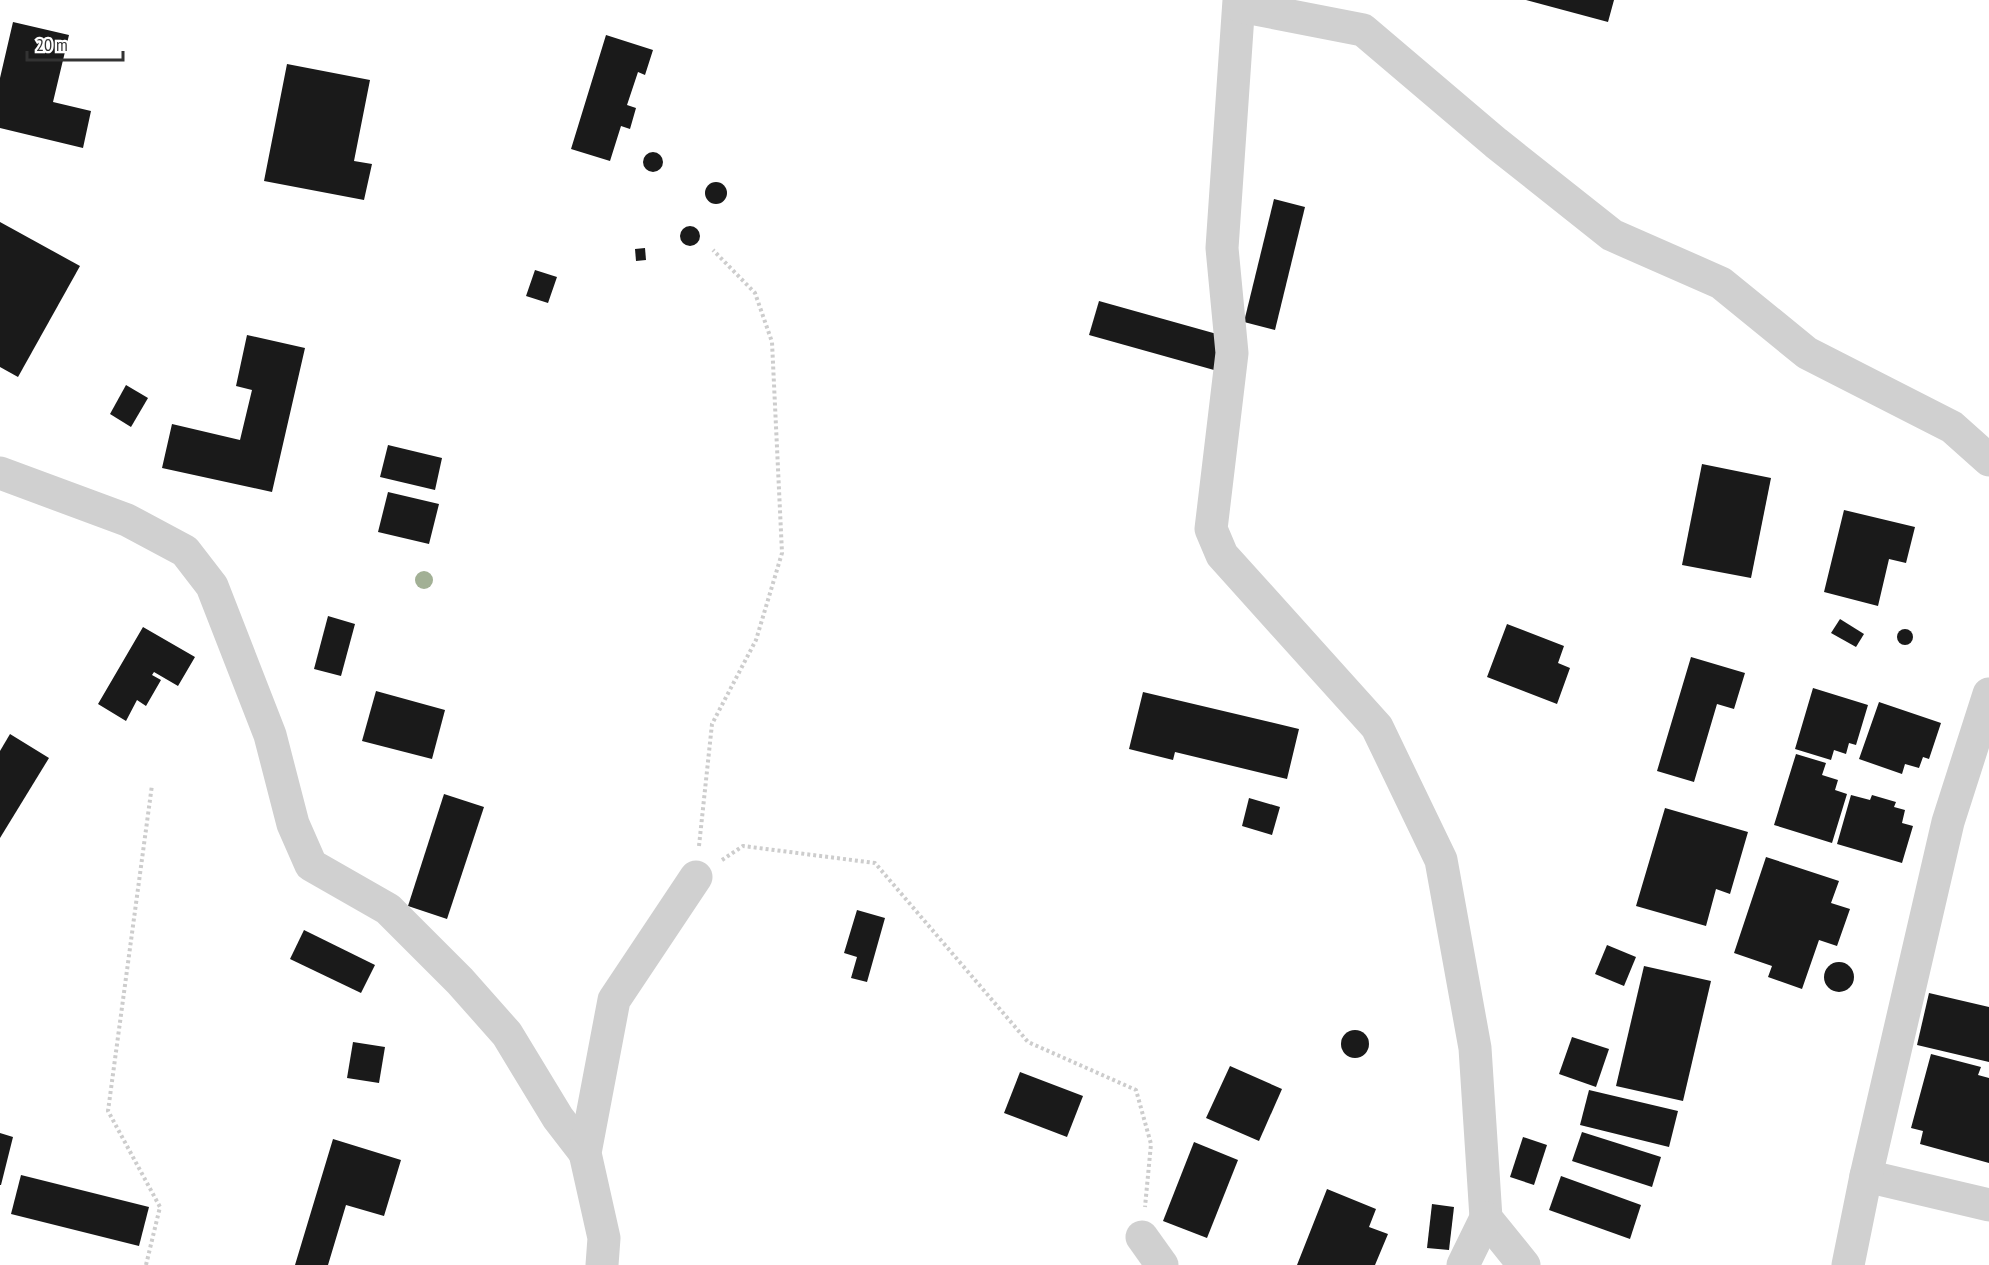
<svg xmlns="http://www.w3.org/2000/svg" width="1989" height="1265" font-family="'PT Sans Narrow',sans-serif">
<style>
.building{fill:#1a1a1a}
.lines{fill:none;stroke-linecap:round;stroke-linejoin:round}
.path{stroke:#cdcdcd;stroke-width:4;stroke-dasharray:3 3;stroke-linecap:butt}
.minor{stroke:#d0d0d0;stroke-width:33}
.tree{fill:#a2b095}
</style>
<rect width="100%" height="100%" fill="#fff"/>
<g class="building">
<polygon points="1526,0 1614,0 1608,22"/>
<polygon points="13,22 69,35 53,102 91,111 83,148 0,128 0,78"/>
<polygon points="606,35 653,50 645,75 638,72 627,105 636,108 630,129 621,126 610,161 571,149"/>
<polygon points="287,64 370,80 354,161 372,164 364,200 264,181"/>
<circle cx="653" cy="162" r="10"/>
<circle cx="716" cy="193" r="11"/>
<polygon points="1274,199 1305,207 1275,330 1244,322"/>
<polygon points="0,222 80,266 18,377 0,367"/>
<circle cx="690" cy="236" r="10"/>
<polygon points="645,248 646,260 636,261 635,249"/>
<polygon points="535,270 557,277 548,303 526,296"/>
<polygon points="1099,301 1224,336 1214,370 1089,335"/>
<polygon points="247,335 305,348 272,492 162,468 172,424 240,440 252,390 236,386"/>
<polygon points="126,385 148,398 131,427 110,414"/>
<polygon points="388,445 442,458 435,490 380,477"/>
<polygon points="1702,464 1771,478 1751,578 1682,565"/>
<polygon points="388,492 439,504 429,544 378,532"/>
<polygon points="1844,510 1915,527 1906,563 1889,559 1878,606 1824,592"/>
<polygon points="328,616 355,624 341,676 314,669"/>
<polygon points="1840,619 1864,634 1856,647 1831,633"/>
<polygon points="1507,624 1564,646 1558,663 1570,668 1557,704 1487,677"/>
<polygon points="143,627 195,657 178,686 154,672 152,675 161,680 146,706 137,700 126,721 98,704"/>
<circle cx="1905" cy="637" r="8"/>
<polygon points="1691,657 1745,673 1734,709 1717,704 1694,782 1657,771"/>
<polygon points="1813,688 1868,705 1856,745 1849,743 1846,754 1834,750 1831,760 1795,749"/>
<polygon points="376,691 445,710 432,759 362,741"/>
<polygon points="1143,692 1299,729 1287,779 1175,752 1173,760 1129,749"/>
<polygon points="1879,702 1941,723 1929,759 1923,757 1919,768 1905,764 1902,774 1859,759"/>
<polygon points="10,734 49,758 0,838 0,751"/>
<polygon points="1796,754 1826,763 1822,775 1838,780 1835,790 1847,794 1832,843 1774,825"/>
<polygon points="444,794 484,807 447,919 408,906"/>
<polygon points="1851,795 1870,800 1872,795 1896,802 1894,807 1905,810 1902,823 1913,826 1902,863 1837,844"/>
<polygon points="1249,798 1280,807 1272,835 1242,826"/>
<polygon points="1665,808 1748,832 1730,894 1716,889 1706,926 1636,906"/>
<polygon points="1766,857 1839,881 1831,903 1850,909 1837,946 1819,940 1802,989 1768,977 1772,966 1734,953"/>
<polygon points="857,910 885,918 867,982 851,978 857,957 844,953"/>
<polygon points="304,930 375,965 361,993 290,959"/>
<polygon points="1607,945 1636,957 1624,986 1595,974"/>
<circle cx="1839" cy="977" r="15"/>
<polygon points="1644,966 1711,981 1683,1101 1616,1086"/>
<polygon points="1929,993 1989,1007 1989,1062 1917,1045"/>
<circle cx="1355" cy="1044" r="14"/>
<polygon points="1572,1037 1609,1049 1596,1087 1559,1074"/>
<polygon points="353,1042 385,1047 379,1083 347,1078"/>
<polygon points="1931,1054 1981,1067 1978,1075 1989,1078 1989,1163 1920,1144 1923,1131 1911,1128"/>
<polygon points="1230,1066 1282,1089 1259,1141 1206,1118"/>
<polygon points="1020,1072 1083,1096 1067,1137 1004,1113"/>
<polygon points="1589,1090 1678,1111 1669,1147 1580,1125"/>
<polygon points="1582,1132 1661,1157 1652,1187 1572,1161"/>
<polygon points="0,1133 13,1137 1,1185 0,1185"/>
<polygon points="1523,1137 1547,1145 1534,1185 1510,1177"/>
<polygon points="333,1139 401,1160 384,1216 346,1205 328,1265 295,1265"/>
<polygon points="1194,1142 1238,1160 1207,1238 1163,1221"/>
<polygon points="21,1175 149,1207 139,1246 11,1214"/>
<polygon points="1561,1176 1641,1205 1630,1239 1549,1210"/>
<polygon points="1327,1189 1376,1209 1369,1227 1388,1234 1375,1265 1297,1265"/>
<polygon points="1432,1204 1454,1207 1449,1250 1427,1248"/>
</g>
<g class="lines">
<g class="path">
<polyline points="699,846 712,724 756,640 782,553 772,342 755,293 713,250"/>
<polyline points="722,860 743,846 875,863 1028,1042 1136,1090 1151,1144 1145,1207"/>
<polyline points="146,1265 160,1207 108,1111 152,785"/>
</g>
<g class="minor">
<polyline points="1239,0 1222,248 1232,353 1211,529 1222,555 1377,727 1441,860 1475,1048 1486,1218 1524,1265"/>
<polyline points="1240,6 1363,30 1496,143 1612,235 1721,283 1807,353 1952,427 1989,460"/>
<polyline points="0,473 127,520 185,551 212,586 270,735 293,824 311,865 388,909 460,981 507,1034 558,1118 585,1153"/>
<polyline points="1866,1176 1989,1205"/>
<polyline points="1142,1237 1162,1265"/>
<polyline points="602,1265 604,1238 585,1153 614,1000 696,877"/>
<polyline points="1463,1265 1486,1218"/>
<polyline points="1848,1265 1866,1176 1948,822 1989,694"/>
</g>
</g>
<circle class="tree" cx="424" cy="580" r="9"/>
<path d="M27 51v9h96v-9" fill="none" stroke="#333333" stroke-width="3"/>
<text x="36" y="51" font-size="18" fill="#333333" stroke="#ffffff" stroke-width="4.5" paint-order="stroke">20 m</text>
</svg>
